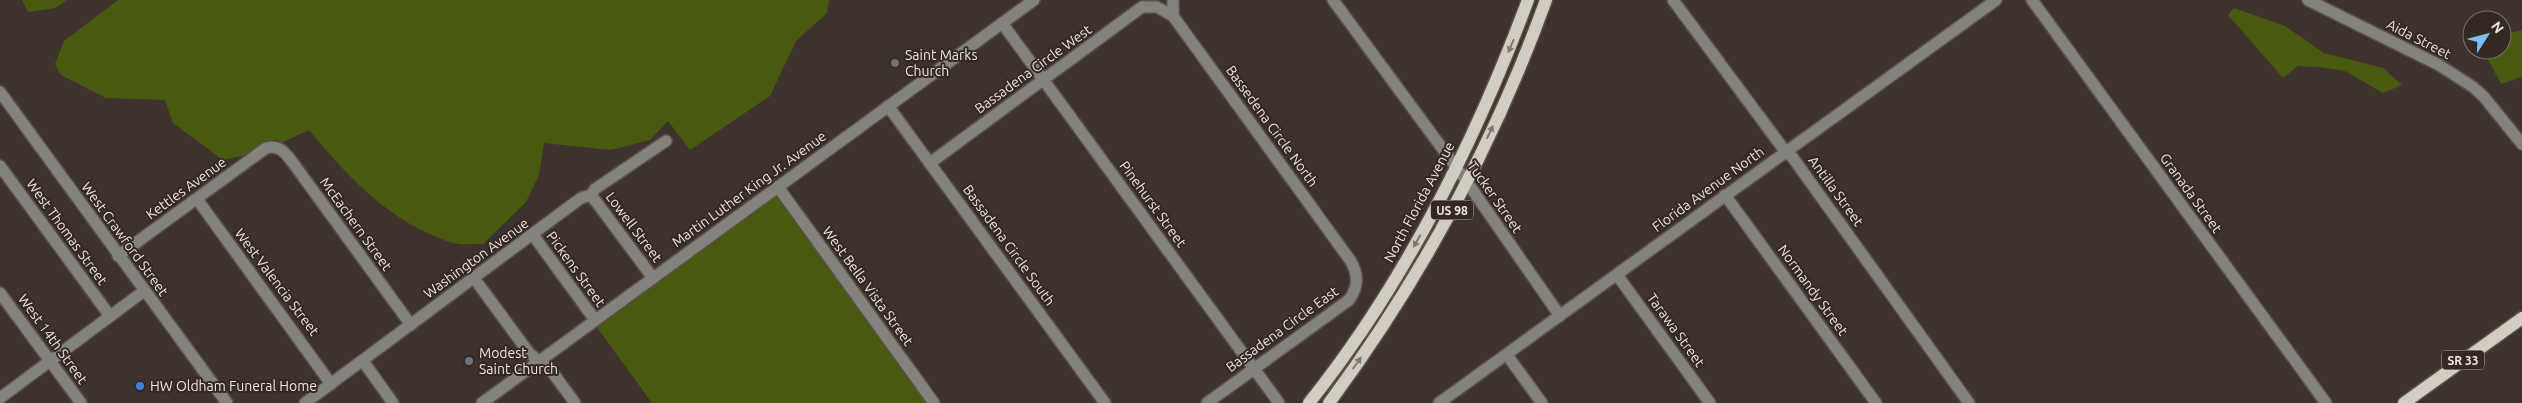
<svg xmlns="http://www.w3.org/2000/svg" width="2522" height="403" font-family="Ubuntu,sans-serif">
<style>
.green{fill:#485a10}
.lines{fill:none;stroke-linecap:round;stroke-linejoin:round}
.minor-casing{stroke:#5b4f4a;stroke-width:14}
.major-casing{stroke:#5b4f4a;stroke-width:15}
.minor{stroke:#83827c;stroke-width:11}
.major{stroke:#d1cdc1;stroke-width:12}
.oneway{fill:#827a72}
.worship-dot{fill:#6b7280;stroke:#342823;stroke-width:2}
.shop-dot{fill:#3f7fe0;stroke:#342823;stroke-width:2}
.labels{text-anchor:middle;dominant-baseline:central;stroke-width:4;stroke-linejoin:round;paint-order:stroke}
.shield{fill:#342823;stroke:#b6ada9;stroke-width:1}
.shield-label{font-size:12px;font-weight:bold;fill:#eee6e3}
.street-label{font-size:14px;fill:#eee6e3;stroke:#342823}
.poi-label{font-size:14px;fill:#eee6e3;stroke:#342823;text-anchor:start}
</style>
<rect width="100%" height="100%" fill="#3f322d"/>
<g class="green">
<polygon points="22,0 67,0 55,8 28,12"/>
<path d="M118,0H829L827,13L796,41L770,96L690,150L668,121L650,140L611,150L544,143L539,175L526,202L483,244C474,244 462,245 453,243C390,223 349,178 309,130L281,143L277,140L270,141L250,154L223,160L173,123L165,100L106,98L61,75L55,64L64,41Z"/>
<polygon points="2234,8 2285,26 2324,53 2383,68 2402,85 2383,93 2345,71 2320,67 2298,66 2283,78 2228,15"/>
<polygon points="2522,30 2522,77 2501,84 2483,50 2502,50 2502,35"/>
<polygon points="777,194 928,403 652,403 596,326"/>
</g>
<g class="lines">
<defs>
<g id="minor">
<polyline points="1333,0 1467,182 1560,316"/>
<polyline points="1673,0 1785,151 1793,158 1969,403"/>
<polyline points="2032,0 2326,403"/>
<polyline points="2308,0 2439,65 2473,87 2484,97 2522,144"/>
<polyline points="1173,16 1173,0"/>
<polyline points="1002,23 1279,403"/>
<polyline points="0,92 227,403"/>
<polyline points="888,106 1105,403"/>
<path d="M930,163L1142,7H1157L1173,16L1350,260C1359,274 1358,288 1349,300L1207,403"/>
<polyline points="0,166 110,316"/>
<polyline points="778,187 934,403"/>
<polyline points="591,195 653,278"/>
<polyline points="1725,195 1876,403"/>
<polyline points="197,199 331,384"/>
<polyline points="533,235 595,320"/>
<path d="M118,256L266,148C281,144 287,155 296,167L411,325"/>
<polyline points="1617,275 1710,403"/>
<polyline points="474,278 529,353 550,369 575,403"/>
<polyline points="0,293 81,403"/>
<polyline points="1507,355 1542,403"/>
<polyline points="363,361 393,403"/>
<polyline points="0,398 144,291"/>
<polyline points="305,403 581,198 591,195 595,189 666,141"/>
<polyline points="482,403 1034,0"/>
<polyline points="1439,403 1996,0"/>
</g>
<g id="major">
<path d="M1309,403C1404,284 1475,142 1528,0"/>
<path d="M1329,403C1420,280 1494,144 1546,0"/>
<polyline points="2404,403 2522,318"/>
</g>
</defs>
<use href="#minor" class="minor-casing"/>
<use href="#major" class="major-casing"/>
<use href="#minor" class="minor"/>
<use href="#major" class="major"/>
</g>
<defs><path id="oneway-solid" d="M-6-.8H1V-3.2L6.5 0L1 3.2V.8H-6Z" transform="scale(1.25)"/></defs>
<g class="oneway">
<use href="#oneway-solid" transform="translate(1511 46) rotate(113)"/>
<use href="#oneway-solid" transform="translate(1490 132) rotate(-65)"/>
<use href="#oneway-solid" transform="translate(1417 241) rotate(120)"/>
<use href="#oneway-solid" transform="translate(1357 363) rotate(-55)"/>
</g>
<g class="worship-dot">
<circle cx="895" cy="63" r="5"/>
<circle cx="469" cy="361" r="5"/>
</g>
<circle class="shop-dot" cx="140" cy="386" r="5"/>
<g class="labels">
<g class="shield">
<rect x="1431" y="200.5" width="42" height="19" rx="4"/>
<rect x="2442" y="350.5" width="42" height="19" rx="4"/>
</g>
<g class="shield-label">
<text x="1452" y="210">US 98</text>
<text x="2463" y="360">SR 33</text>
</g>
<g class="street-label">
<text transform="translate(2419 39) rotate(27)">Aida Street</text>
<text transform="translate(1033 69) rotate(-36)">Bassadena Circle West</text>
<text transform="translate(1272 126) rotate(54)">Bassedena Circle North</text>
<text transform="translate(186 188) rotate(-36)">Kettles Avenue</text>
<text transform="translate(749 189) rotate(-36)">Martin Luther King Jr. Avenue</text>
<text transform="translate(1708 189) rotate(-36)">Florida Avenue North</text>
<text transform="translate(1836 191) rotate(54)">Antilla Street</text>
<text transform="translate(2191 193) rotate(54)">Granada Street</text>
<text transform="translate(1495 197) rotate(55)">Tucker Street</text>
<text transform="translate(1419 202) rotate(-62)">North Florida Avenue</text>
<text transform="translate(1153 204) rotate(54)">Pinehurst Street</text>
<text transform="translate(356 224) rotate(54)">McEachern Street</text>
<text transform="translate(634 227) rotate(53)">Lowell Street</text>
<text transform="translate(67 232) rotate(54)">West Thomas Street</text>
<text transform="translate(125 239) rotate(54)">West Crawford Street</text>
<text transform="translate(1009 245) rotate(54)">Bassadena Circle South</text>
<text transform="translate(476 258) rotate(-36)">Washington Avenue</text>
<text transform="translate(576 269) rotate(54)">Pickens Street</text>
<text transform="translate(277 282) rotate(53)">West Valencia Street</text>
<text transform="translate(868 286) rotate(54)">West Bella Vista Street</text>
<text transform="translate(1813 290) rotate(54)">Normandy Street</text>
<text transform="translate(1282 329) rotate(-36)">Bassadena Circle East</text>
<text transform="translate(1676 330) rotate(54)">Tarawa Street</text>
<text transform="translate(53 339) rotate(54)">West 14th Street</text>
</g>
<g class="poi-label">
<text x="905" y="55">Saint Marks<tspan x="905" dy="16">Church</tspan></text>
<text x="479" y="353">Modest<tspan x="479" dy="16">Saint Church</tspan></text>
<text x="150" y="386">HW Oldham Funeral Home</text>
</g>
</g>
<g transform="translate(2487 35) rotate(54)"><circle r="24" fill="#342823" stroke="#7e7470"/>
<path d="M0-4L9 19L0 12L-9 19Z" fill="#7cbef9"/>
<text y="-8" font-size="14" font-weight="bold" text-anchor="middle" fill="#eee6e3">N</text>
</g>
</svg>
